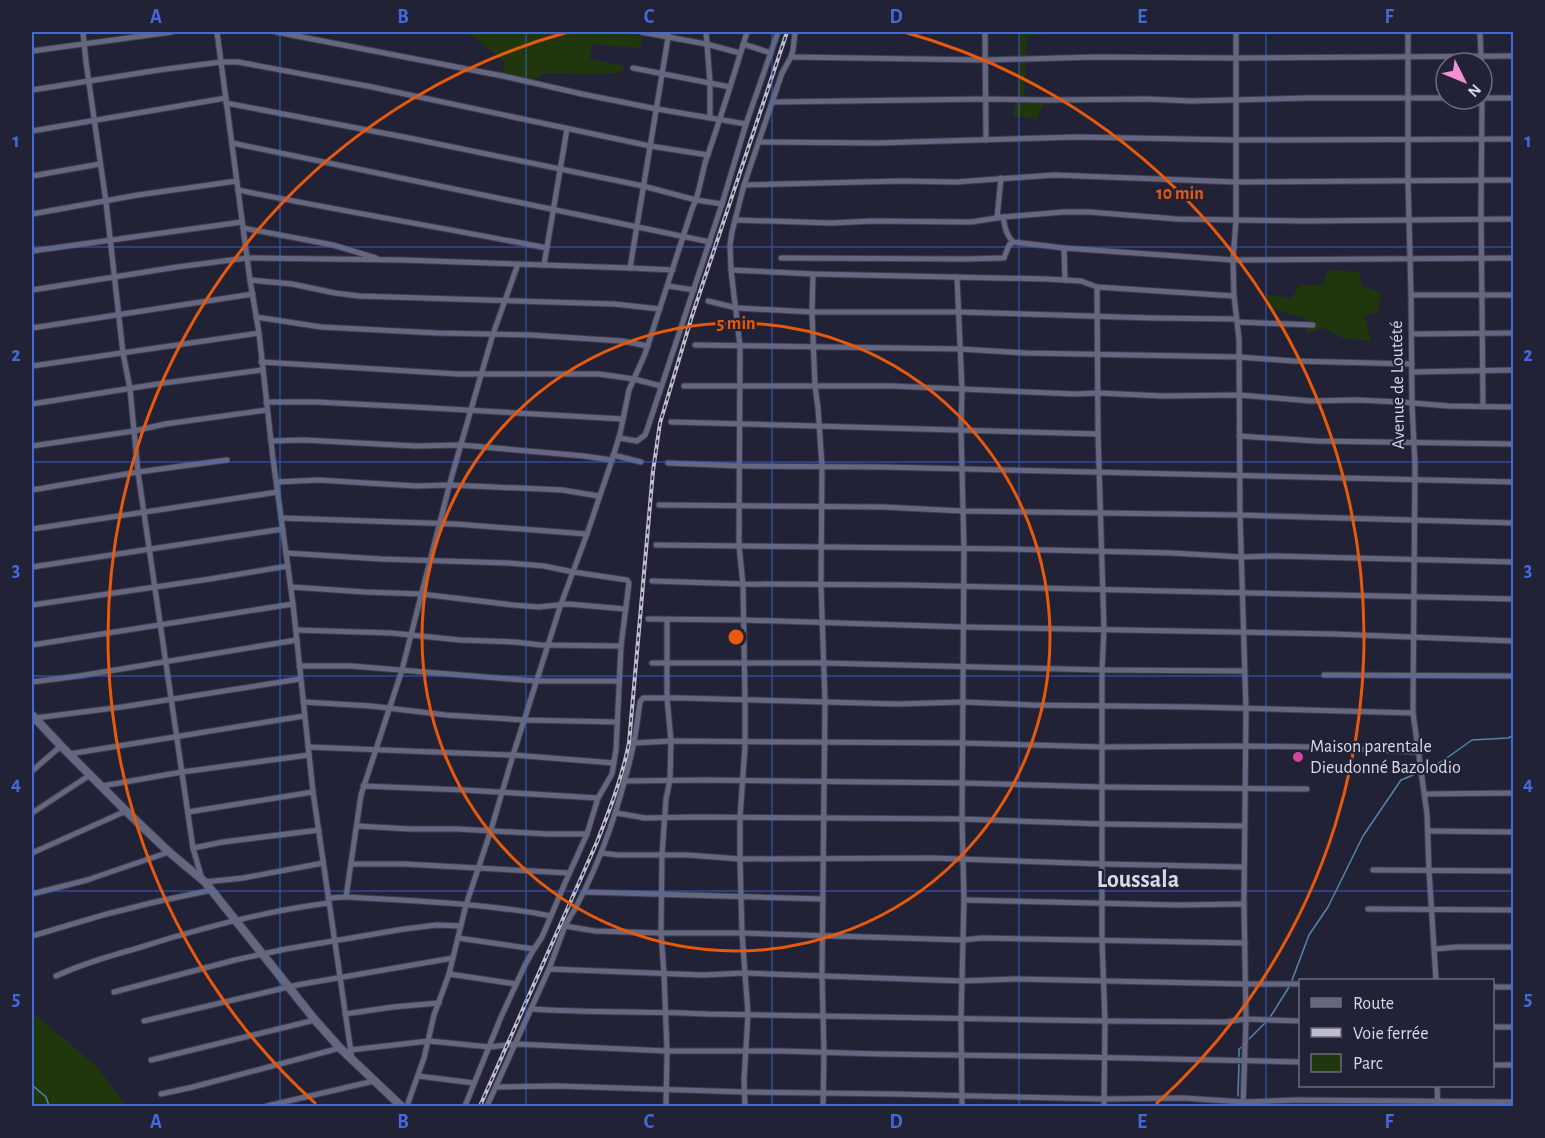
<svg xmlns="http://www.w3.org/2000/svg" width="1545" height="1138" font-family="'Alegreya Sans',sans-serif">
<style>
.green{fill:#20370e}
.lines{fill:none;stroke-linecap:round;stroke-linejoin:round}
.stream{stroke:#5485aa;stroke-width:1.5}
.street-casing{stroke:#3d3c4e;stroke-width:7}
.secondary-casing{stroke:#3d3c4e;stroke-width:10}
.street{stroke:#65667f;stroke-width:5}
.secondary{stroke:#65667f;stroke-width:8}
.rail-casing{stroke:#bebece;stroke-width:4}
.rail{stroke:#222237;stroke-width:1.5;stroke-dasharray:4.5;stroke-linecap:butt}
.grid{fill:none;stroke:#426adb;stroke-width:1.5;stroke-opacity:0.55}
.ring{fill:none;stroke:#e8590c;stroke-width:3}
.hotel-dot{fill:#d1479c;stroke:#222237;stroke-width:2}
.labels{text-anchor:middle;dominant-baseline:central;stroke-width:4.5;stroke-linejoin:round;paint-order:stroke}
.street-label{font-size:18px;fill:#d8d9e8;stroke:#222237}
.poi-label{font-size:18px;fill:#d8d9e8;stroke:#222237;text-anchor:start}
.district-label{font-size:24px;font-weight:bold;fill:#d8d9e8;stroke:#222237}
.centre{fill:#e8590c;stroke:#222237;stroke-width:3}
.ring-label{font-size:18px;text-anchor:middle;font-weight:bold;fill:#e8590c;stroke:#222237;stroke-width:4.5;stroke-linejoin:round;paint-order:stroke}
.neatline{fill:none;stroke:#426adb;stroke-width:2}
.grid-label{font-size:20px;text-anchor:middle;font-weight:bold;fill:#426adb}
</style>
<rect width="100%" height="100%" fill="#222237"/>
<g class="green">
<polygon points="460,32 625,32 643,37 640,48 591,44 590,59 625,66 618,73 593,74 546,73 532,80 504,75 504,61 473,36"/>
<polygon points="1021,32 1046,32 1046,34 1027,36 1024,94 1044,103 1037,118 1013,117 1018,93 1019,38"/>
<polygon points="1328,270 1359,272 1362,286 1380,292 1379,312 1364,315 1371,341 1343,338 1324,328 1306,333 1307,319 1268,308 1266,294 1292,299 1299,285 1322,285"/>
<polygon points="32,1012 98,1068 126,1106 32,1106"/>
</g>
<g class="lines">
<g class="stream">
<polyline points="1422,771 1441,762 1472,740 1508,738 1514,735"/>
<polyline points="1291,983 1309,935 1328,907 1363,836 1401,780 1418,773"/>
<polyline points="1269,1019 1289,987"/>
<polyline points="1248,1040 1266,1022"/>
<polyline points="1239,1057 1239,1049 1243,1046"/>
<polyline points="32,1085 46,1097 49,1106"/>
<polyline points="1238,1096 1239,1062"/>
</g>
<defs>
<g id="street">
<polyline points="83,32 86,62 106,202 123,353 130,389 138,472 189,821 193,848 202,879"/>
<polyline points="217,32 250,280 259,333 273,459 293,604 313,792 352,1059"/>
<polyline points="276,32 503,76 582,94 657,109 746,124"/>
<polyline points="641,32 706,44 740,53"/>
<polyline points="706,32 710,82 710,117"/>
<polyline points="985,32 986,140"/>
<polyline points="1236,32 1236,220 1233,260 1234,296 1239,339 1240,515 1246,710 1244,904 1246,1019 1243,1106"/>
<polyline points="1408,32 1408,182 1411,295 1412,404 1415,465 1413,713 1427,814 1429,870 1436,980"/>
<polyline points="1480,32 1482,81"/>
<polyline points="743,44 771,53"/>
<polyline points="32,51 172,32"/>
<polyline points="791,57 985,60 1096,57 1236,58 1514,56"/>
<polyline points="633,68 730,87"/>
<polyline points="32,90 159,70 221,62 238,62 372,87 650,146 708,155"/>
<polyline points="1482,98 1514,98"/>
<polyline points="1482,99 1481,210 1483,407"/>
<polyline points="773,102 985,99 1048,100 1146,99 1191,101 1308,98 1446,98"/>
<polyline points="226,103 409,138 643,186 696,200 722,204"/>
<polyline points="32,131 226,98"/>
<polyline points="759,142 877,143 1077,137 1236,140 1514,139"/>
<polyline points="232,143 710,242"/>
<polyline points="32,176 100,164"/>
<polyline points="744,185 901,181 956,182 1054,175 1236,182 1514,180"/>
<path d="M238,190C341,211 444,228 547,248"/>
<polyline points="32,214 138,195 237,181"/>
<path d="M1003,217C1005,227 1006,235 1013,242L1064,248L1233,260L1514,258"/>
<polyline points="997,218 1001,178"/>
<polyline points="735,220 831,223 872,221 971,222 1003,217 1063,212 1089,212 1177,219 1236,220 1306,221 1514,219"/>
<polyline points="243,228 333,245 376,258"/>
<polyline points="1064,248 1065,280"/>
<polyline points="32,251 242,222"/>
<polyline points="781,258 966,259 1004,258 1009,245 1013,242"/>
<polyline points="544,265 567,129"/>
<polyline points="630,268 669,32"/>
<polyline points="731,270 813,274 1046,279 1081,281 1097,287 1234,296"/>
<polyline points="813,274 812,312 815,386 818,408 822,466 821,585 825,702 822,975 824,1052 823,1106"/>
<polyline points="957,277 962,389 961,429 964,549 962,819 964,900 961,1018 962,1106"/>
<polyline points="250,280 292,284 335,293 359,296 614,304 660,309"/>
<polyline points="668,286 694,290"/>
<polyline points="1097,287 1098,434 1104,629 1102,670 1102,940 1105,1021 1104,1106"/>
<polyline points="32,290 177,267 247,258 403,260 630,268 673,270"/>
<polyline points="1411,295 1514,295"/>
<polyline points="708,301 737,308 812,312 958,312 1152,318 1236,319"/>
<polyline points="256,317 321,327 437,333 531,335 622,341 648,346"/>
<polyline points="1237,322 1313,325"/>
<polyline points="32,328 253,294"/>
<polyline points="1412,334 1514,333"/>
<polyline points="695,345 960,349 1026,353 1239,357 1293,361 1412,364"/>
<polyline points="261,362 458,374 599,374 634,379 661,386"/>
<polyline points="32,366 259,333"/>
<polyline points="1412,372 1514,370"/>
<polyline points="684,386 892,386 1075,394 1099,393 1163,396 1239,395 1311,401 1356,400 1401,402 1449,406 1514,407"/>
<polyline points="266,402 316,402 413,407 623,419"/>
<polyline points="32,404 164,383 262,370"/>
<polyline points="671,422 1098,434"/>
<polyline points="1239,436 1316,441 1514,444"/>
<polyline points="619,438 637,441 645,435 647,430 722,204 746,124 778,32"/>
<polyline points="271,441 304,440 415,446 461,445 584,456 612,460"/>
<polyline points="32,446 134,431 165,424 267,410"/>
<polyline points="613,455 641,462"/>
<polyline points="668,463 740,466 883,467 1514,482"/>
<polyline points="277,482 318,480 416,486 449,485 562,490 599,496"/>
<polyline points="32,490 138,472 227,460"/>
<polyline points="659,505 883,507 963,511 1240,515 1514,523"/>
<polyline points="281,518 455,524 587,534"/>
<polyline points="32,529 278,492"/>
<polyline points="656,545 1010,549 1172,553 1242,557 1274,556 1514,562"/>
<polyline points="286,553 381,559 508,563 544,566 573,572 627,580 629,583 621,646 616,750 612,774 598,798 587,834 565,883 551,916 542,937 534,949 525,965 501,1017 465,1106"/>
<polyline points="32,567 283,529"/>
<polyline points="652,581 743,584 906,585 1514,599"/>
<polyline points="291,587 365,592 421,594 513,605 539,607 568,604 625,609"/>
<polyline points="32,605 210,579 288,566"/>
<polyline points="648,619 743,620 964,627 1333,634 1514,641"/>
<polyline points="296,630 391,633 460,640 515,642 541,645 621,646"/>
<polyline points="32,645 293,604"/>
<polyline points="652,663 823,663 1102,670 1245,671"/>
<polyline points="299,666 351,666 536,681 619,681"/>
<polyline points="1324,675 1514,676"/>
<polyline points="32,682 79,676 297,640"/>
<polyline points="303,702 371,706 446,715 524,720 617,722"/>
<polyline points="35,718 122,707 300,679"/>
<polyline points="634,743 671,741 962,743 1103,747 1246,746 1312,747 1418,752"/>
<polyline points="308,747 513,755 614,763"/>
<polyline points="69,754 304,716"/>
<polyline points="32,771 61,746"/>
<polyline points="625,781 705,780 963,783 1103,787 1307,789"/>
<polyline points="102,786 182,772 309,755"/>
<polyline points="363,786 464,790 598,798"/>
<polyline points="1425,794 1514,793"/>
<polyline points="188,812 313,792"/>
<polyline points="32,813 90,775"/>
<polyline points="616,813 645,818 697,817 962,819 1103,824 1244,826"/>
<polyline points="357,826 410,829 457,829 547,834 587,834"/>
<polyline points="1428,831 1514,832"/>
<polyline points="193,848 223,842 319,830"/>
<polyline points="32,853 126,811"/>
<polyline points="601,853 618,855 688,855 740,859 931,858 1103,864 1244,867"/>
<polyline points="351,864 404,864 569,873"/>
<polyline points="1373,870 1514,871"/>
<polyline points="205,882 243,878 323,863"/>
<polyline points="584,892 823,899"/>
<polyline points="32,894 87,880 169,852"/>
<path d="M346,897C415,901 484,903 551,916"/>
<polyline points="328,898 346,897 361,795 402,670 451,479 481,375 493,334 518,264"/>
<polyline points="964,900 1178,905 1244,904"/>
<polyline points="1368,909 1514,910"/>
<path d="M565,926C598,872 619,809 633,747C636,732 638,717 640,702L643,698H681L898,704L963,702L1033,705L1196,707L1413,713"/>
<polyline points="32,936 103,915 155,902 212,890"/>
<polyline points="458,938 534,949"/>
<polyline points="1435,949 1457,947 1514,947"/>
<polyline points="549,969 703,975 744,973 962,981 1015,979 1245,984 1300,984"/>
<polyline points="449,974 516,984"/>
<path d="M56,976C82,964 110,956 138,948C201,928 264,911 329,903"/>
<polyline points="1492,987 1514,987"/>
<polyline points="114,992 235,960 286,949 404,929 437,925 461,926"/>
<path d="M531,1009C590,1013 649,1011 708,1014L1105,1021L1225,1022L1246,1019L1300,1021"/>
<polyline points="345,1014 393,1007 439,1003"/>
<polyline points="144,1021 297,985 453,958"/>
<polyline points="1492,1027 1514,1027"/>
<polyline points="350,1050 429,1041 490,1047 515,1044 667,1051 781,1051 880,1054 1080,1057 1300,1062"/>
<polyline points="151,1060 315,1020"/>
<polyline points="1492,1065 1514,1065"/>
<polyline points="418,1076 474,1083"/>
<polyline points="1437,1086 1438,1106"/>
<polyline points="496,1087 557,1086 744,1092 894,1094 1104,1099 1183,1098 1244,1102 1297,1100 1514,1102"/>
<polyline points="161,1094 193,1087 340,1048"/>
<polyline points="267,1106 374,1081"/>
<path d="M407,1106L424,1058L434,1015L449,974L466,905L491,830L513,755L561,604L587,534L612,460L620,434L629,390L645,354L692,209C700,193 701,176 706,160C721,117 734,75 747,32"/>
<polyline points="487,1106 549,969 565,926 595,931 661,933 742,933 963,940 982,938 1245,943"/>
<polyline points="666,1106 667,1051 664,974 661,933 662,855 666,799 670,780 671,741 667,698 667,620"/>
<polyline points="745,1106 744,1080 748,1014 742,933 740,859 740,817 745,747 745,700 743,584 739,546 740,346 731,270 730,245 732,232 744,185 782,73 791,57 793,50 795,32"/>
</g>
<polyline id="secondary" points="32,715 61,746 126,811 169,852 205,882 315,1020 340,1048 401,1106"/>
</defs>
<use href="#street" class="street-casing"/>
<use href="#secondary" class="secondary-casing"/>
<use href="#street" class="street"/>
<use href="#secondary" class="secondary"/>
<defs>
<path id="rail" d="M480,1106L597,842C610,809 622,778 629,743L653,471L660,423L692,316L787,32"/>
</defs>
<use href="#rail" class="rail-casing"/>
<use href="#rail" class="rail"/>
</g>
<path class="grid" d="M280,32V1106M526,32V1106M772,32V1106M1019,32V1106M1266,32V1106M32,247H1514M32,462H1514M32,676H1514M32,891H1514"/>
<g class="ring">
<circle cx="736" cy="637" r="314"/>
<path d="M316 1104A628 628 0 0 1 568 32M904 32A628 628 0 0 1 1156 1104"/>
</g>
<circle class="hotel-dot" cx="1298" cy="757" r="6"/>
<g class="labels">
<g class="street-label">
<text transform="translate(1398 385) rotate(-91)">Avenue de Loutété</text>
</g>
<g class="poi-label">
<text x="1310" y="747">Maison parentale<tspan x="1310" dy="21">Dieudonné Bazolodio</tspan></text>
</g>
<g class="district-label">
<text x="1138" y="880">Loussala</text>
</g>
</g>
<circle cx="736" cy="637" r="9" class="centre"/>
<g class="ring-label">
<text x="1180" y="199">10 min</text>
<text x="736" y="329">5 min</text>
</g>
<rect width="1545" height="1138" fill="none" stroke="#222237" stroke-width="66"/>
<rect x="1299" y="979" width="195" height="108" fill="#222237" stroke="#6b6b7e" stroke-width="1.5"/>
<rect x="1311" y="998" width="30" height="9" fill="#65667f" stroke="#6b6b7e" stroke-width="1.5"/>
<text x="1353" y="1009" font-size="18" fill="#d8d9e8">Route</text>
<rect x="1311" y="1028" width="30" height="9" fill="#bebece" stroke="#6b6b7e" stroke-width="1.5"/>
<text x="1353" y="1039" font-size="18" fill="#d8d9e8">Voie ferrée</text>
<rect x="1311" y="1054" width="30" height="18" fill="#20370e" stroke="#6b6b7e" stroke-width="1.5"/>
<text x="1353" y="1069" font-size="18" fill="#d8d9e8">Parc</text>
<g transform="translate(1464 81) rotate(133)"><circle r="28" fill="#222237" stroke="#6b6b7e" stroke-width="1.5"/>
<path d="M0-4.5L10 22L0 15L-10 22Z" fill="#f590d1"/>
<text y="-9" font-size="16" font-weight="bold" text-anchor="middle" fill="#d8d9e8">N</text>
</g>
<rect x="33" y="33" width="1479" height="1072" class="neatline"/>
<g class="grid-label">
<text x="156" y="23">A</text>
<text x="403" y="23">B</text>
<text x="649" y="23">C</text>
<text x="896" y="23">D</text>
<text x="1142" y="23">E</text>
<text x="1389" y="23">F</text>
<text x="16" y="147">1</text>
<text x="1528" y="147">1</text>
<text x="16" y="361">2</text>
<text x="1528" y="361">2</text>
<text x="16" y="576">3</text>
<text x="1528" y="576">3</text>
<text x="16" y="790">4</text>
<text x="1528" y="790">4</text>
<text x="16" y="1005">5</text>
<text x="1528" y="1005">5</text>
<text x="156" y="1128">A</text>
<text x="403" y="1128">B</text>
<text x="649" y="1128">C</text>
<text x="896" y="1128">D</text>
<text x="1142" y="1128">E</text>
<text x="1389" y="1128">F</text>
</g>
</svg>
